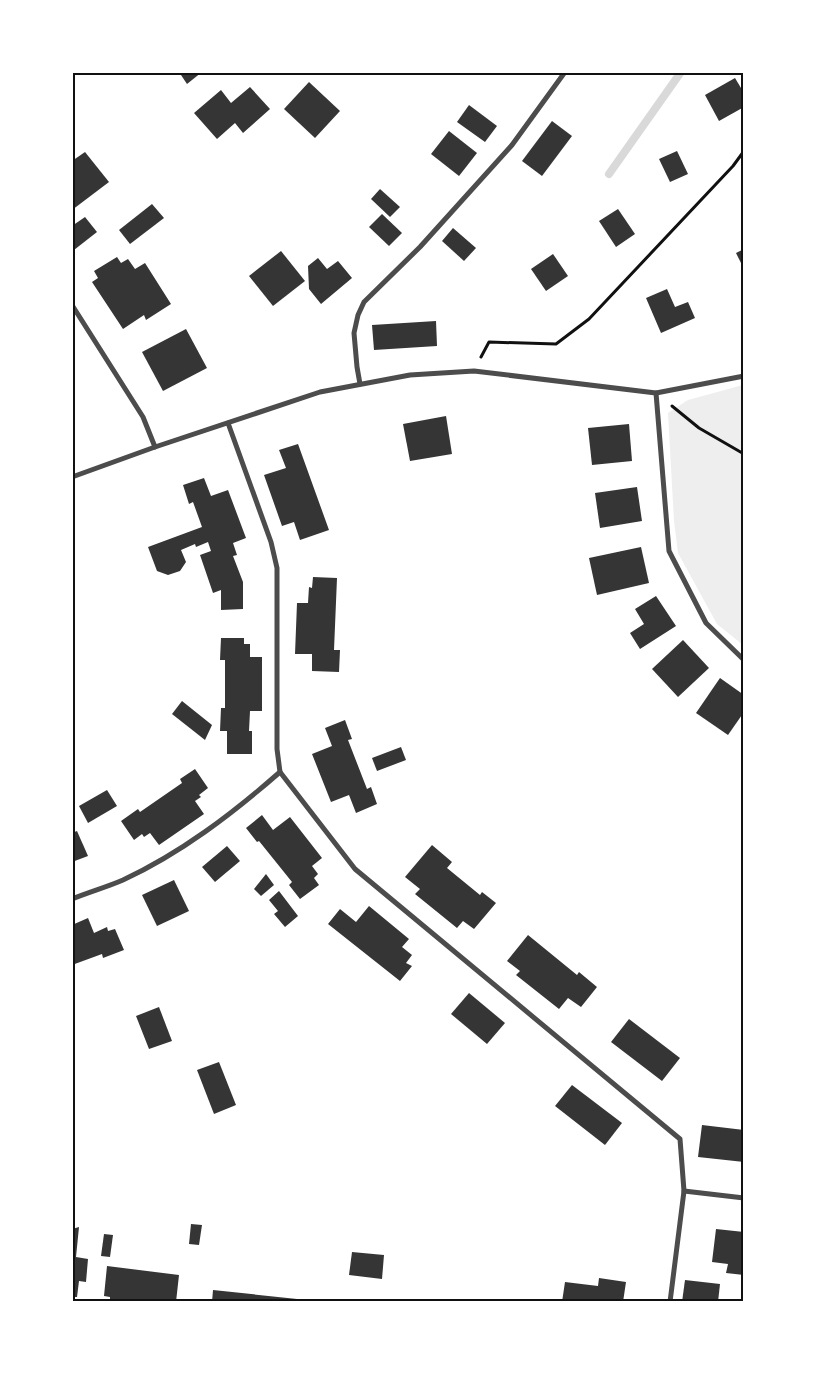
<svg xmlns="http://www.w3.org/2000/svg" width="816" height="1374" font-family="Helvetica,sans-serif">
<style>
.green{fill:#eee}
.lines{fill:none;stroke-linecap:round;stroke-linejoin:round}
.stream{stroke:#d9d9d9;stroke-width:8}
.building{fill:#353535}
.path{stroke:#111;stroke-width:3}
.minor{stroke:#4c4c4c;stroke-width:5}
.neatline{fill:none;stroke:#111;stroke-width:2}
</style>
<rect width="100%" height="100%" fill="#fff"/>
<polygon class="green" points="743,385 743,645 717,624 678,553 674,521 668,413 688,400"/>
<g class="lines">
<polyline class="stream" points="609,174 681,72"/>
</g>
<g class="building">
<polygon points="179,72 202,72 187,84"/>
<polygon points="735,78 744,93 744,107 719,121 705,95"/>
<polygon points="309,82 340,111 315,138 284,109"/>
<polygon points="250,87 270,109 243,133 235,123 217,139 194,113 221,90 231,103"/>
<polygon points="469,105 497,126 485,142 457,122"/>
<polygon points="552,121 572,136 542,176 522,161"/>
<polygon points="449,131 477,153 459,176 431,154"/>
<polygon points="677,151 688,174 670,182 659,159"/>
<polygon points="85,152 109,182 72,210 72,161"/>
<polygon points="380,189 400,207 390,217 371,199"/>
<polygon points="152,204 164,218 130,244 119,230"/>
<polygon points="618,209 635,234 616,247 599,221"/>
<polygon points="382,214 402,233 389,246 369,227"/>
<polygon points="85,217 97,232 74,250 72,226"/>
<polygon points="453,228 476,248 464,261 442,241"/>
<polygon points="744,249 744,269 736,253"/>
<polygon points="281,251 305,281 273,306 249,276"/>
<polygon points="553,254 568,276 546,291 531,269"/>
<polygon points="117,257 121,263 128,259 135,269 145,263 171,304 146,320 144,315 123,329 92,282 98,278 94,271"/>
<polygon points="318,258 327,269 338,261 352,278 321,304 309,289 308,266"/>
<polygon points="667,289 675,307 688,302 695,318 661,333 646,298"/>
<polygon points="436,321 437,346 374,350 372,325"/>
<polygon points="186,329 207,368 163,391 142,352"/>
<polygon points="446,416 452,454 410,461 403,424"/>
<polygon points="629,424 632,461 592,465 588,428"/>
<polygon points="298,444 329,530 300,540 294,522 282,526 264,475 286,468 279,450"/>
<polygon points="204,478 211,496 228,490 246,538 233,543 237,555 233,556 243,582 243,609 221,610 221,590 213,593 200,555 211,551 208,542 196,547 195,544 181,550 186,562 180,571 168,575 157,571 148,547 202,527 193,502 189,504 183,485"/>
<polygon points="637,487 642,521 600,528 595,493"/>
<polygon points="641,547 649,583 597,595 589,558"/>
<polygon points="313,577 337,578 334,650 340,650 339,672 312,671 312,654 295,654 297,603 308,603 309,587 312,588"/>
<polygon points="656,596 676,626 640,649 630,633 644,624 635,609"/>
<polygon points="221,638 244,638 244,644 250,644 250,657 262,657 262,711 250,711 249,731 252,731 252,754 227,754 227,731 220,731 221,708 225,708 225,660 220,660"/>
<polygon points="683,640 709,668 678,697 652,669"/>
<polygon points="720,678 744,695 744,712 728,735 696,713"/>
<polygon points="182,701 212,725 205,740 172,714"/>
<polygon points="345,720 352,739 348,740 367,789 371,787 377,804 356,813 349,795 331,802 312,754 332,746 325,728"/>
<polygon points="401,747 406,760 377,771 372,758"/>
<polygon points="195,769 208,788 199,795 201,797 195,801 204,814 159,845 150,833 144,837 142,834 134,840 121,821 138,809 140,812 182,783 180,779"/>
<polygon points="107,790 117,806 88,823 79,806"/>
<polygon points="262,815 273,830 290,817 322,858 312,866 318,874 314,878 319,885 300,899 289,885 292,882 259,841 257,842 246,828"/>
<polygon points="77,831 88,856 72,862 72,833"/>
<polygon points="432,845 452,862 447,868 480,895 482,892 496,903 474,929 463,921 457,928 415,894 420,889 405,877"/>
<polygon points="227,846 240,861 215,882 202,867"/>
<polygon points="266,874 274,885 261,896 254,889"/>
<polygon points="174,880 189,911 157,926 142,895"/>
<polygon points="279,891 298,916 285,927 274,914 278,911 269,900"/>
<polygon points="369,906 409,939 402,947 412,955 406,963 412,966 400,981 328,924 340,909 356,922"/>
<polygon points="88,918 94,933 107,927 108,931 115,929 124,950 103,958 102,954 72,965 72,925"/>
<polygon points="528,935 577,975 579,972 597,987 581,1007 568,998 559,1009 516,975 520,971 507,961"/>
<polygon points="469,993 505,1023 487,1044 451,1014"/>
<polygon points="159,1007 172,1041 149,1049 136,1016"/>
<polygon points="629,1019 680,1058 662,1081 611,1042"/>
<polygon points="219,1062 236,1105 214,1114 197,1070"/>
<polygon points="572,1085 622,1123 605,1145 555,1106"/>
<polygon points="702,1125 744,1130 744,1162 698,1157"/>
<polygon points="191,1224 202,1225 199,1245 189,1244"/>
<polygon points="79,1227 76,1257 88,1259 86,1282 79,1281 77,1297 72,1297 72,1229"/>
<polygon points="716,1229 744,1232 744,1275 726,1273 728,1264 712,1262"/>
<polygon points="104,1234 113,1235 110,1257 101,1256"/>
<polygon points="352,1252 384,1255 382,1279 349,1275"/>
<polygon points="107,1266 179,1275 176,1302 110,1301 110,1297 104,1296"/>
<polygon points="599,1278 626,1282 623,1302 562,1302 565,1282 598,1286"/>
<polygon points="685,1280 720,1284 718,1302 682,1302"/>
<polygon points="213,1290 297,1299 297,1302 212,1302"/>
</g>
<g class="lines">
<g class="path">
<polyline points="481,357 489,342 556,344 589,319 733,166 744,151"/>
<polyline points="672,406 699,428 744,454"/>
</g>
<g class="minor">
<polyline points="72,305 143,417 155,447"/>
<polyline points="360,384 357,367 354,333 358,315 364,302 420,247 512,145 565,72"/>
<polyline points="656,393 669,551 706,623 744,660"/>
<polyline points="228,423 271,542 277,568 277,749 280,772 355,869 680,1139 684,1191 670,1302"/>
<polyline points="72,477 155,447 320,392 410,375 474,371 656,393 744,376"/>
<path d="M72,899C89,892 107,887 123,880C181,853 232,814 280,772"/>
<polyline points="684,1191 744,1198"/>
</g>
</g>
<rect width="816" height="1374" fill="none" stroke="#ffffff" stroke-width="148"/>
<rect x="74" y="74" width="668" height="1226" class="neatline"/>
</svg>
